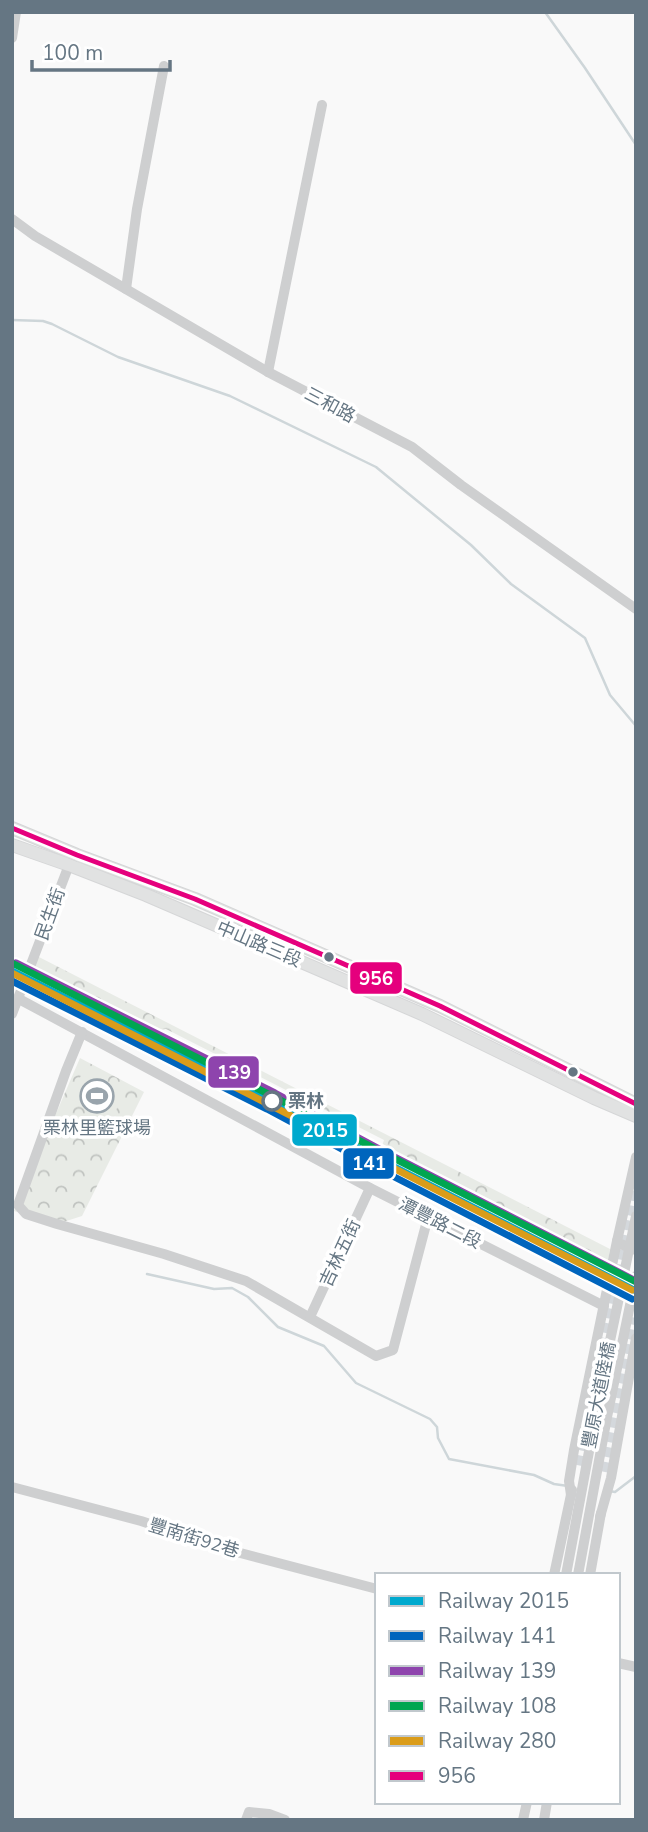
<svg xmlns="http://www.w3.org/2000/svg" width="648" height="1832" font-family="'Nunito Sans','Noto Sans TC',sans-serif">
<style>
.park{fill:url(#park-crowns)}
.pitch{fill:#e8ebe6}
.lines{fill:none;stroke-linecap:round;stroke-linejoin:round}
.stream{stroke:#ced6d9;stroke-width:2.5}
.minor-tunnel{stroke:#d4d8dc;stroke-width:10;stroke-dasharray:10 5;stroke-linecap:butt}
.major-casing{stroke:#d5d6d7;stroke-width:14}
.minor{stroke:#cecfd0;stroke-width:10}
.major{stroke:#e1e2e2;stroke-width:12}
.minor-bridge{stroke:#cecfd0;stroke-width:10}
.bus-1-casing{stroke:#fff;stroke-width:10}
.bus-1{stroke:#e5007d;stroke-width:5}
.rail-1-casing{stroke:#fff;stroke-width:12}
.rail-2-casing{stroke:#fff;stroke-width:12}
.rail-3-casing{stroke:#fff;stroke-width:12}
.rail-4-casing{stroke:#fff;stroke-width:12}
.rail-5-casing{stroke:#fff;stroke-width:12}
.rail-1{stroke:#00a9ce;stroke-width:7}
.rail-2{stroke:#0065bd;stroke-width:7}
.rail-3{stroke:#8e44ad;stroke-width:7}
.rail-4{stroke:#00a651;stroke-width:7}
.rail-5{stroke:#da9c1a;stroke-width:7}
.bus-dot{fill:#657683;stroke:#fff;stroke-width:2.5}
.stop-dot{fill:#fff;stroke:#657683;stroke-width:3.5}
.labels{text-anchor:middle;dominant-baseline:central;stroke-width:7;stroke-linejoin:round;paint-order:stroke}
.street-label{font-size:18px;fill:#657683;stroke:#fff}
.stop-label{font-size:18px;font-weight:bold;fill:#657683;stroke:#fff;text-anchor:start}
.poi-label{font-size:18px;fill:#657683;stroke:#fff}
.line-badge{stroke:#fff;stroke-width:2.5}
.badge-label{font-size:19px;text-anchor:middle;font-weight:bold;fill:#fff}
</style>
<defs>
<pattern id="park-crowns" width="20" height="18" patternUnits="userSpaceOnUse" patternTransform="scale(1.75)"><rect width="20" height="18" fill="#e8ebe6"/><path d="M2 6a3 3 0 1 1 6 0M12 15a3 3 0 1 1 6 0" fill="none" stroke="#c0c3c0"/></pattern>
</defs>
<rect width="100%" height="100%" fill="#f9f9f9"/>
<g class="park">
<polygon points="37,956 610,1249 608,1262 382,1146 384,1140 166,1029 157,1030 156,1033 32,968"/>
<polygon points="80,1058 144,1092 82,1216 57,1224 14,1211"/>
</g>
<polygon class="pitch" points="81,1075 123,1092 114,1116 72,1100"/>
<g class="lines">
<g class="stream">
<polyline points="545,12 585,68 636,145"/>
<polyline points="12,320 43,321 52,324 118,357 230,396 376,467 471,545 511,584 585,638 610,695 636,726"/>
<polyline points="147,1274 214,1289 232,1288 248,1297 278,1327 324,1346 356,1383 430,1419 437,1427 438,1438 449,1459 534,1475 554,1484 568,1486"/>
<polyline points="609,1491 615,1492 636,1476"/>
</g>
<g class="minor-tunnel">
<polyline points="577,1465 636,1182"/>
<polyline points="605,1472 636,1318"/>
</g>
<defs>
<g id="major">
<polyline points="12,828 77,855 195,899 440,1006 636,1104"/>
<polyline points="12,845 69,865 146,895 422,1014 594,1098 636,1116"/>
</g>
</defs>
<use href="#major" class="major-casing"/>
<g class="minor">
<polyline points="12,38 16,12"/>
<polyline points="12,219 35,236 268,372 412,447 461,485 636,609"/>
<polyline points="126,289 137,209 164,66"/>
<polyline points="268,372 322,105"/>
<polyline points="19,999 370,1188 604,1306"/>
<polyline points="12,1014 69,865 72,861"/>
<polyline points="82,1032 66,1071 18,1205 26,1214 57,1224 164,1254 246,1281 376,1356 393,1350 428,1217"/>
<polyline points="636,1157 617,1241 618,1243 636,1250"/>
<polyline points="310,1317 370,1188"/>
<polyline points="12,1487 141,1521 229,1550 377,1589"/>
<polyline points="571,1495 569,1481 574,1450 617,1241"/>
<polyline points="600,1517 611,1478 636,1338"/>
<polyline points="554,1575 572,1490"/>
<polyline points="578,1575 607,1417 636,1276"/>
<polyline points="590,1575 601,1513"/>
<polyline points="618,1663 636,1667"/>
<polyline points="246,1820 249,1812 269,1814 285,1820"/>
<polyline points="523,1820 527,1802"/>
<polyline points="544,1820 547,1802"/>
</g>
<use href="#major" class="major"/>
<polyline class="minor-bridge" points="566,1575 606,1360 636,1216"/>
<defs>
<polyline id="bus-1" points="12,828 77,855 195,899 440,1006 636,1104"/>
</defs>
<use href="#bus-1" class="bus-1-casing"/>
<use href="#bus-1" class="bus-1"/>
<defs>
<polyline id="rail-1" points="12,971 271,1101 381,1160 636,1291"/>
<polyline id="rail-2" points="12,981 267,1109 377,1168 632,1299"/>
<polyline id="rail-3" points="16,963 275,1093 385,1152 636,1281"/>
<polyline id="rail-4" points="12,963 636,1282"/>
<polyline id="rail-5" points="12,973 632,1290"/>
</defs>
<use href="#rail-1" class="rail-1-casing"/>
<use href="#rail-2" class="rail-2-casing"/>
<use href="#rail-3" class="rail-3-casing"/>
<use href="#rail-4" class="rail-4-casing"/>
<use href="#rail-5" class="rail-5-casing"/>
<use href="#rail-1" class="rail-1"/>
<use href="#rail-2" class="rail-2"/>
<use href="#rail-3" class="rail-3"/>
<use href="#rail-4" class="rail-4"/>
<use href="#rail-5" class="rail-5"/>
</g>
<defs>
<symbol id="stadium-ring" viewBox="-11 -11 22 22"><circle r="9.5" fill="#fff" stroke="#99a4ac" stroke-width="1.5"/><path d="M0-5a6.5 5 0 1 0 0 10a6.5 5 0 1 0 0-10ZM-3.5-1.8h7v3.6h-7Z" fill="#99a4ac"/></symbol>
</defs>
<g fill-rule="evenodd">
<use href="#stadium-ring" x="78" y="1077" width="38" height="38"/>
</g>
<g class="bus-dot">
<circle cx="329" cy="957" r="6"/>
<circle cx="573" cy="1072" r="6"/>
</g>
<circle class="stop-dot" cx="272" cy="1101" r="9"/>
<g class="labels">
<g class="street-label">
<text transform="translate(330 405) rotate(28)">三和路</text>
<text transform="translate(50 914) rotate(-70)">民生街</text>
<text transform="translate(259 944) rotate(23)">中山路三段</text>
<text transform="translate(440 1223) rotate(27)">潭豐路二段</text>
<text transform="translate(340 1253) rotate(-65)">吉林五街</text>
<text transform="translate(599 1395) rotate(-79)">豐原大道陸橋</text>
<text transform="translate(194 1538) rotate(17)">豐南街92巷</text>
</g>
<g class="stop-label">
<text x="288" y="1101">栗林</text>
</g>
<g class="poi-label">
<text x="97" y="1128">栗林里籃球場</text>
</g>
</g>
<g class="line-badge">
<rect x="349" y="961" width="54" height="34" rx="7" fill="#e5007d"/>
<rect x="207" y="1055" width="53" height="34" rx="7" fill="#8e44ad"/>
<rect x="291" y="1113" width="67" height="34" rx="7" fill="#00a9ce"/>
<rect x="342" y="1147" width="53" height="33" rx="7" fill="#0065bd"/>
</g>
<g class="badge-label">
<text x="376" y="985">956</text>
<text x="234" y="1079">139</text>
<text x="325" y="1137">2015</text>
<text x="369" y="1170">141</text>
</g>
<rect width="648" height="1832" fill="none" stroke="#657683" stroke-width="28"/>
<rect x="375" y="1573" width="245" height="231" fill="#ffffff" stroke="#c1c8cd" stroke-width="2"/>
<rect x="389" y="1596" width="35" height="10" fill="#00a9ce" stroke="#c1c8cd" stroke-width="2"/>
<text x="438" y="1608" font-size="21" fill="#657683">Railway 2015</text>
<rect x="389" y="1631" width="35" height="10" fill="#0065bd" stroke="#c1c8cd" stroke-width="2"/>
<text x="438" y="1643" font-size="21" fill="#657683">Railway 141</text>
<rect x="389" y="1666" width="35" height="10" fill="#8e44ad" stroke="#c1c8cd" stroke-width="2"/>
<text x="438" y="1678" font-size="21" fill="#657683">Railway 139</text>
<rect x="389" y="1701" width="35" height="10" fill="#00a651" stroke="#c1c8cd" stroke-width="2"/>
<text x="438" y="1713" font-size="21" fill="#657683">Railway 108</text>
<rect x="389" y="1736" width="35" height="10" fill="#da9c1a" stroke="#c1c8cd" stroke-width="2"/>
<text x="438" y="1748" font-size="21" fill="#657683">Railway 280</text>
<rect x="389" y="1771" width="35" height="10" fill="#e5007d" stroke="#c1c8cd" stroke-width="2"/>
<text x="438" y="1783" font-size="21" fill="#657683">956</text>
<path d="M32 60v10h138v-10" fill="none" stroke="#657683" stroke-width="3.5"/>
<text x="42" y="60" font-size="21" fill="#657683" stroke="#ffffff" stroke-width="5" paint-order="stroke">100 m</text>
</svg>
